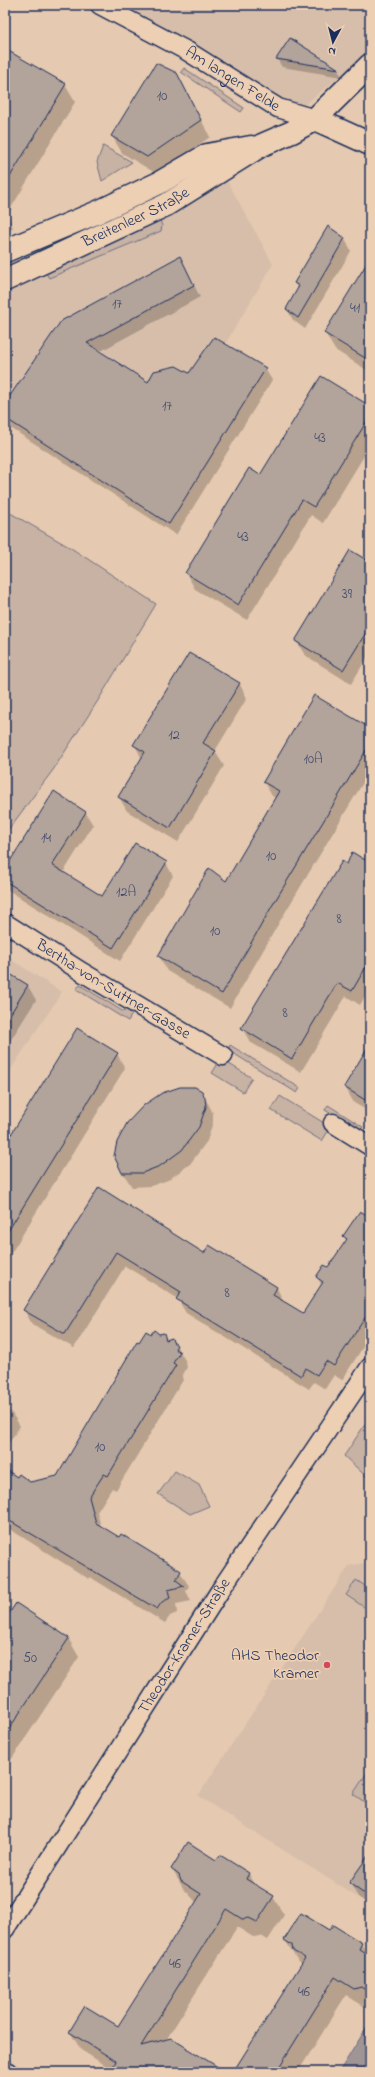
<svg xmlns="http://www.w3.org/2000/svg" width="375" height="2077" font-family="'Indie Flower',sans-serif">
<style>
.built{fill:#d6beaa}
.green{fill:#c7b2a4;stroke:#717081}
.water{fill:#a09595;stroke:#6b6c7f}
.shadow{fill:#0003;fill-rule:evenodd}
.building{fill:#b2a39b;stroke:#1b2f5e}
.lines{fill:none;stroke-linecap:round;stroke-linejoin:round}
.minor-casing{stroke:#1b2f5e;stroke-width:21}
.tertiary-casing{stroke:#1b2f5e;stroke-width:25}
.secondary-casing{stroke:#1b2f5e;stroke-width:25}
.minor{stroke:#edcfb3;stroke-width:18}
.tertiary{stroke:#edcfb3;stroke-width:22}
.secondary{stroke:#edcfb3;stroke-width:22}
.poi-dot{fill:#d1495b;stroke:#edcfb3;stroke-width:1.5}
.labels{text-anchor:middle;dominant-baseline:central;stroke-width:3.5;stroke-linejoin:round;paint-order:stroke}
.number-label{font-size:14px;fill:#414c6d}
.street-label{font-size:16px;fill:#1b2f5e;stroke:#edcfb3}
.poi-label{font-size:16px;fill:#1b2f5e;stroke:#edcfb3;text-anchor:end}
</style>
<rect width="100%" height="100%" fill="#e5c9b0"/>
<filter id="ink" filterUnits="userSpaceOnUse"><feTurbulence type="fractalNoise" baseFrequency=".025" numOctaves="2"/><feDisplacementMap in="SourceGraphic" scale="8" xChannelSelector="R" yChannelSelector="G"/><feConvolveMatrix kernelMatrix="1 2 1 2 8 2 1 2 1" color-interpolation-filters="sRGB"/></filter>
<g filter="url(#ink)">
<g class="built">
<polygon points="78,5 370,5 370,53 285,120 155,38"/>
<polygon points="226,179 273,264 225,344 266,368 169,524 5,418 5,249"/>
<polygon points="5,956 62,992 5,1078"/>
<polygon points="370,1562 370,1905 198,1796 349,1566"/>
</g>
<g class="green">
<polygon points="184,68 244,108 241,112 181,72"/>
<polygon points="103,146 132,162 102,181 97,162"/>
<polygon points="160,220 162,226 161,231 49,278 46,273"/>
<polygon points="5,510 71,548 156,604 99,699 53,770 5,834"/>
<polygon points="80,985 124,1012 126,1009 129,1010 132,1014 128,1021 76,989"/>
<polygon points="230,1045 300,1088 297,1093 228,1050"/>
<polygon points="221,1059 252,1078 243,1092 212,1073"/>
<polygon points="280,1096 329,1126 330,1128 322,1141 271,1110"/>
<polygon points="328,1105 363,1127 359,1131 357,1130 325,1110"/>
<polygon points="370,1417 370,1480 344,1456"/>
<polygon points="175,1471 199,1485 209,1506 190,1514 158,1494"/>
<polygon points="356,1580 370,1589 370,1611 346,1595"/>
<polygon points="370,1768 370,1806 353,1794"/>
</g>
<polygon class="water" points="367,2027 370,2029 370,2066 366,2072 339,2072"/>
<g class="shadow">
<polygon points="262,5 270,5 268,8"/>
<polygon points="290,39 338,70 342,77 282,67 277,59"/>
<polygon points="5,50 65,85 75,102 8,213 13,228 5,232"/>
<polygon points="177,73 210,137 157,174 122,153 112,136"/>
<polygon points="328,228 345,239 351,251 305,329 293,320 287,309 298,289 295,284"/>
<polygon points="180,257 200,297 99,352 148,384 190,375 265,369 272,380 176,535 6,425 5,405"/>
<polygon points="370,260 370,372 335,350 325,333"/>
<polygon points="370,407 370,446 323,523 311,515 247,620 195,589 186,573 261,477"/>
<polygon points="370,551 370,653 351,684 305,655 296,641 364,560"/>
<polygon points="239,683 247,698 215,751 224,766 178,842 127,811 119,797 142,759 135,745"/>
<polygon points="370,729 370,771 280,921 230,1008 167,971 159,956 226,883 276,798 272,796 264,782"/>
<polygon points="85,812 93,825 63,873 102,898 166,863 173,876 120,961 8,890 5,885 5,870"/>
<polygon points="370,847 370,988 360,1005 346,996 301,1072 250,1042 242,1028 347,865 362,860"/>
<polygon points="5,972 28,986 36,1000 12,1038 5,1054"/>
<polygon points="370,1044 370,1112 354,1103 345,1087"/>
<polygon points="117,1054 125,1068 5,1263 5,1145"/>
<polygon points="202,1092 213,1113 213,1122 207,1141 190,1164 168,1180 151,1186 132,1187 123,1173"/>
<polygon points="99,1188 204,1254 209,1246 277,1288 284,1303 303,1314 322,1286 317,1277 328,1269 347,1241 344,1236 370,1214 370,1336 342,1380 334,1375 325,1389 314,1382 309,1389 186,1313 177,1298 125,1266 74,1348 32,1324 24,1310"/>
<polygon points="164,1334 167,1340 172,1339 185,1360 187,1367 182,1377 183,1380 116,1490 112,1488 97,1512 101,1527 180,1572 189,1586 186,1591 191,1601 176,1604 177,1613 170,1616 165,1623 90,1577 89,1579 11,1530 5,1524 5,1470 29,1483 57,1477 140,1343 151,1335"/>
<polygon points="5,1408 11,1412 20,1426 5,1449"/>
<polygon points="5,1622 68,1638 79,1657 5,1769"/>
<polygon points="370,1854 370,1905 358,1897 350,1883"/>
<polygon points="220,1856 249,1874 256,1886 273,1897 284,1915 268,1940 261,1936 253,1937 237,1927 166,2040 224,2072 116,2072 81,2050 70,2032 119,2028 197,1903 183,1888 172,1869 217,1861"/>
<path d="M329,1932L361,1944L370,1957V2006L365,2007L346,1995L298,2072H234L302,1964L296,1958L285,1940ZM298,1952L309,1960L308,1961L298,1955Z"/>
</g>
<g class="building">
<polygon points="290,38 339,69 276,59"/>
<polygon points="5,49 66,84 5,185"/>
<polygon points="156,63 177,73 201,120 147,157 111,136"/>
<polygon points="328,226 345,238 298,318 286,309 299,286 294,283"/>
<polygon points="180,256 194,285 87,343 148,382 154,371 176,366 189,373 214,337 266,368 169,524 5,418 5,403 61,321"/>
<polygon points="370,258 370,361 324,333"/>
<polygon points="321,376 370,406 370,416 314,507 302,500 238,605 185,573 249,468 260,475"/>
<polygon points="350,550 370,562 370,626 343,670 295,641"/>
<polygon points="189,653 240,683 203,743 216,751 170,828 118,797 145,752 133,745"/>
<polygon points="314,695 370,728 370,744 272,906 222,994 158,956 209,868 226,881 279,791 263,782"/>
<polygon points="54,791 86,812 52,865 102,896 135,843 167,862 113,948 5,881 5,869"/>
<polygon points="352,852 370,863 370,960 352,991 337,983 292,1059 241,1028 342,861 347,864"/>
<polygon points="5,971 28,985 5,1023"/>
<polygon points="77,1028 118,1053 5,1236 5,1144"/>
<polygon points="370,1043 370,1103 344,1087"/>
<polygon points="180,1087 195,1087 202,1091 205,1098 206,1107 199,1127 182,1150 160,1166 142,1173 122,1173 114,1156 117,1142 127,1123 144,1105 162,1093"/>
<polygon points="99,1187 204,1253 209,1245 277,1287 273,1295 303,1313 323,1282 316,1277 324,1265 328,1267 347,1239 343,1236 360,1211 370,1217 370,1310 334,1366 326,1361 317,1375 305,1368 301,1376 176,1299 181,1292 116,1252 65,1334 23,1310"/>
<polygon points="154,1330 159,1334 164,1333 166,1340 172,1338 173,1342 177,1345 175,1349 180,1352 173,1363 176,1365 108,1476 104,1474 89,1497 96,1523 119,1537 121,1534 181,1571 176,1580 184,1586 168,1590 170,1598 162,1602 157,1609 5,1518 5,1469 17,1477 19,1474 30,1482 57,1476 137,1341 139,1342 146,1331 151,1334"/>
<polygon points="16,1603 69,1638 5,1735 5,1620"/>
<polygon points="188,1842 216,1860 220,1855 249,1873 246,1879 274,1896 257,1922 249,1918 242,1919 226,1909 141,2046 171,2038 226,2072 121,2072 113,2067 116,2061 69,2032 85,2006 118,2026 201,1894 181,1881 179,1875 171,1869"/>
<polygon points="370,1853 370,1898 349,1883"/>
<polygon points="301,1913 329,1930 333,1925 362,1943 359,1949 370,1956 370,1993 361,1987 354,1989 335,1977 276,2072 233,2072 305,1958 293,1951 292,1945 284,1940"/>
</g>
<g class="lines">
<defs>
<g id="minor">
<path id="s1" d="M100,5L187,51L278,108L315,119"/>
<path id="s2" d="M5,923L82,972L223,1056"/>
<polyline points="333,1123 370,1146"/>
<path id="s3" d="M5,1929L223,1586L370,1367"/>
<polyline points="5,2070 8,2072"/>
</g>
<polyline id="tertiary" points="315,119 370,144"/>
<g id="secondary">
<polyline points="5,251 98,212 159,183 207,155 251,147"/>
<path id="s4" d="M5,280L166,205L262,145L292,132L315,119L370,65"/>
</g>
</defs>
<use href="#minor" class="minor-casing"/>
<use href="#tertiary" class="tertiary-casing"/>
<use href="#secondary" class="secondary-casing"/>
<use href="#minor" class="minor"/>
<use href="#tertiary" class="tertiary"/>
<use href="#secondary" class="secondary"/>
</g>
</g>
<circle class="poi-dot" cx="327" cy="1665" r="4"/>
<g class="labels">
<g class="number-label">
<text x="162" y="96">10</text>
<text x="117" y="304">17</text>
<text x="355" y="308">41</text>
<text x="167" y="406">17</text>
<text x="320" y="438">43</text>
<text x="243" y="537">43</text>
<text x="347" y="594">39</text>
<text x="174" y="735">12</text>
<text x="313" y="759">10A</text>
<text x="46" y="838">14</text>
<text x="271" y="856">10</text>
<text x="126" y="892">12A</text>
<text x="339" y="919">8</text>
<text x="215" y="931">10</text>
<text x="285" y="1013">8</text>
<text x="227" y="1293">8</text>
<text x="100" y="1447">10</text>
<text x="30" y="1658">50</text>
<text x="175" y="1964">46</text>
<text x="304" y="1992">46</text>
</g>
<g class="street-label">
<text stroke="none"><textPath href="#s1" startOffset="152">Am langen Felde</textPath></text>
<text stroke="none"><textPath href="#s4" startOffset="145">Breitenleer Straße</textPath></text>
<text stroke="none"><textPath href="#s2" startOffset="127">Bertha-von-Suttner-Gasse</textPath></text>
<text stroke="none"><textPath href="#s3" startOffset="335">Theodor-Kramer-Straße</textPath></text>
</g>
<g class="poi-label">
<text x="319" y="1656">AHS Theodor<tspan x="319" dy="18">Kramer</tspan></text>
</g>
</g>
<rect width="375" height="2077" fill="none" stroke="#edcfb3" stroke-width="20"/>
<rect x="10" y="10" width="355" height="2057" fill="none" stroke="#1b2f5e" stroke-width="1.5" filter="url(#ink)"/>
<g transform="translate(333 42) rotate(187)" stroke="#edcfb3" stroke-width="3" paint-order="stroke">
<path d="M0-3L7 15L0 10L-7 15Z" fill="#1b2f5e"/>
<text y="-6" font-size="11" font-weight="bold" text-anchor="middle" fill="#1b2f5e">N</text>
</g>
</svg>
